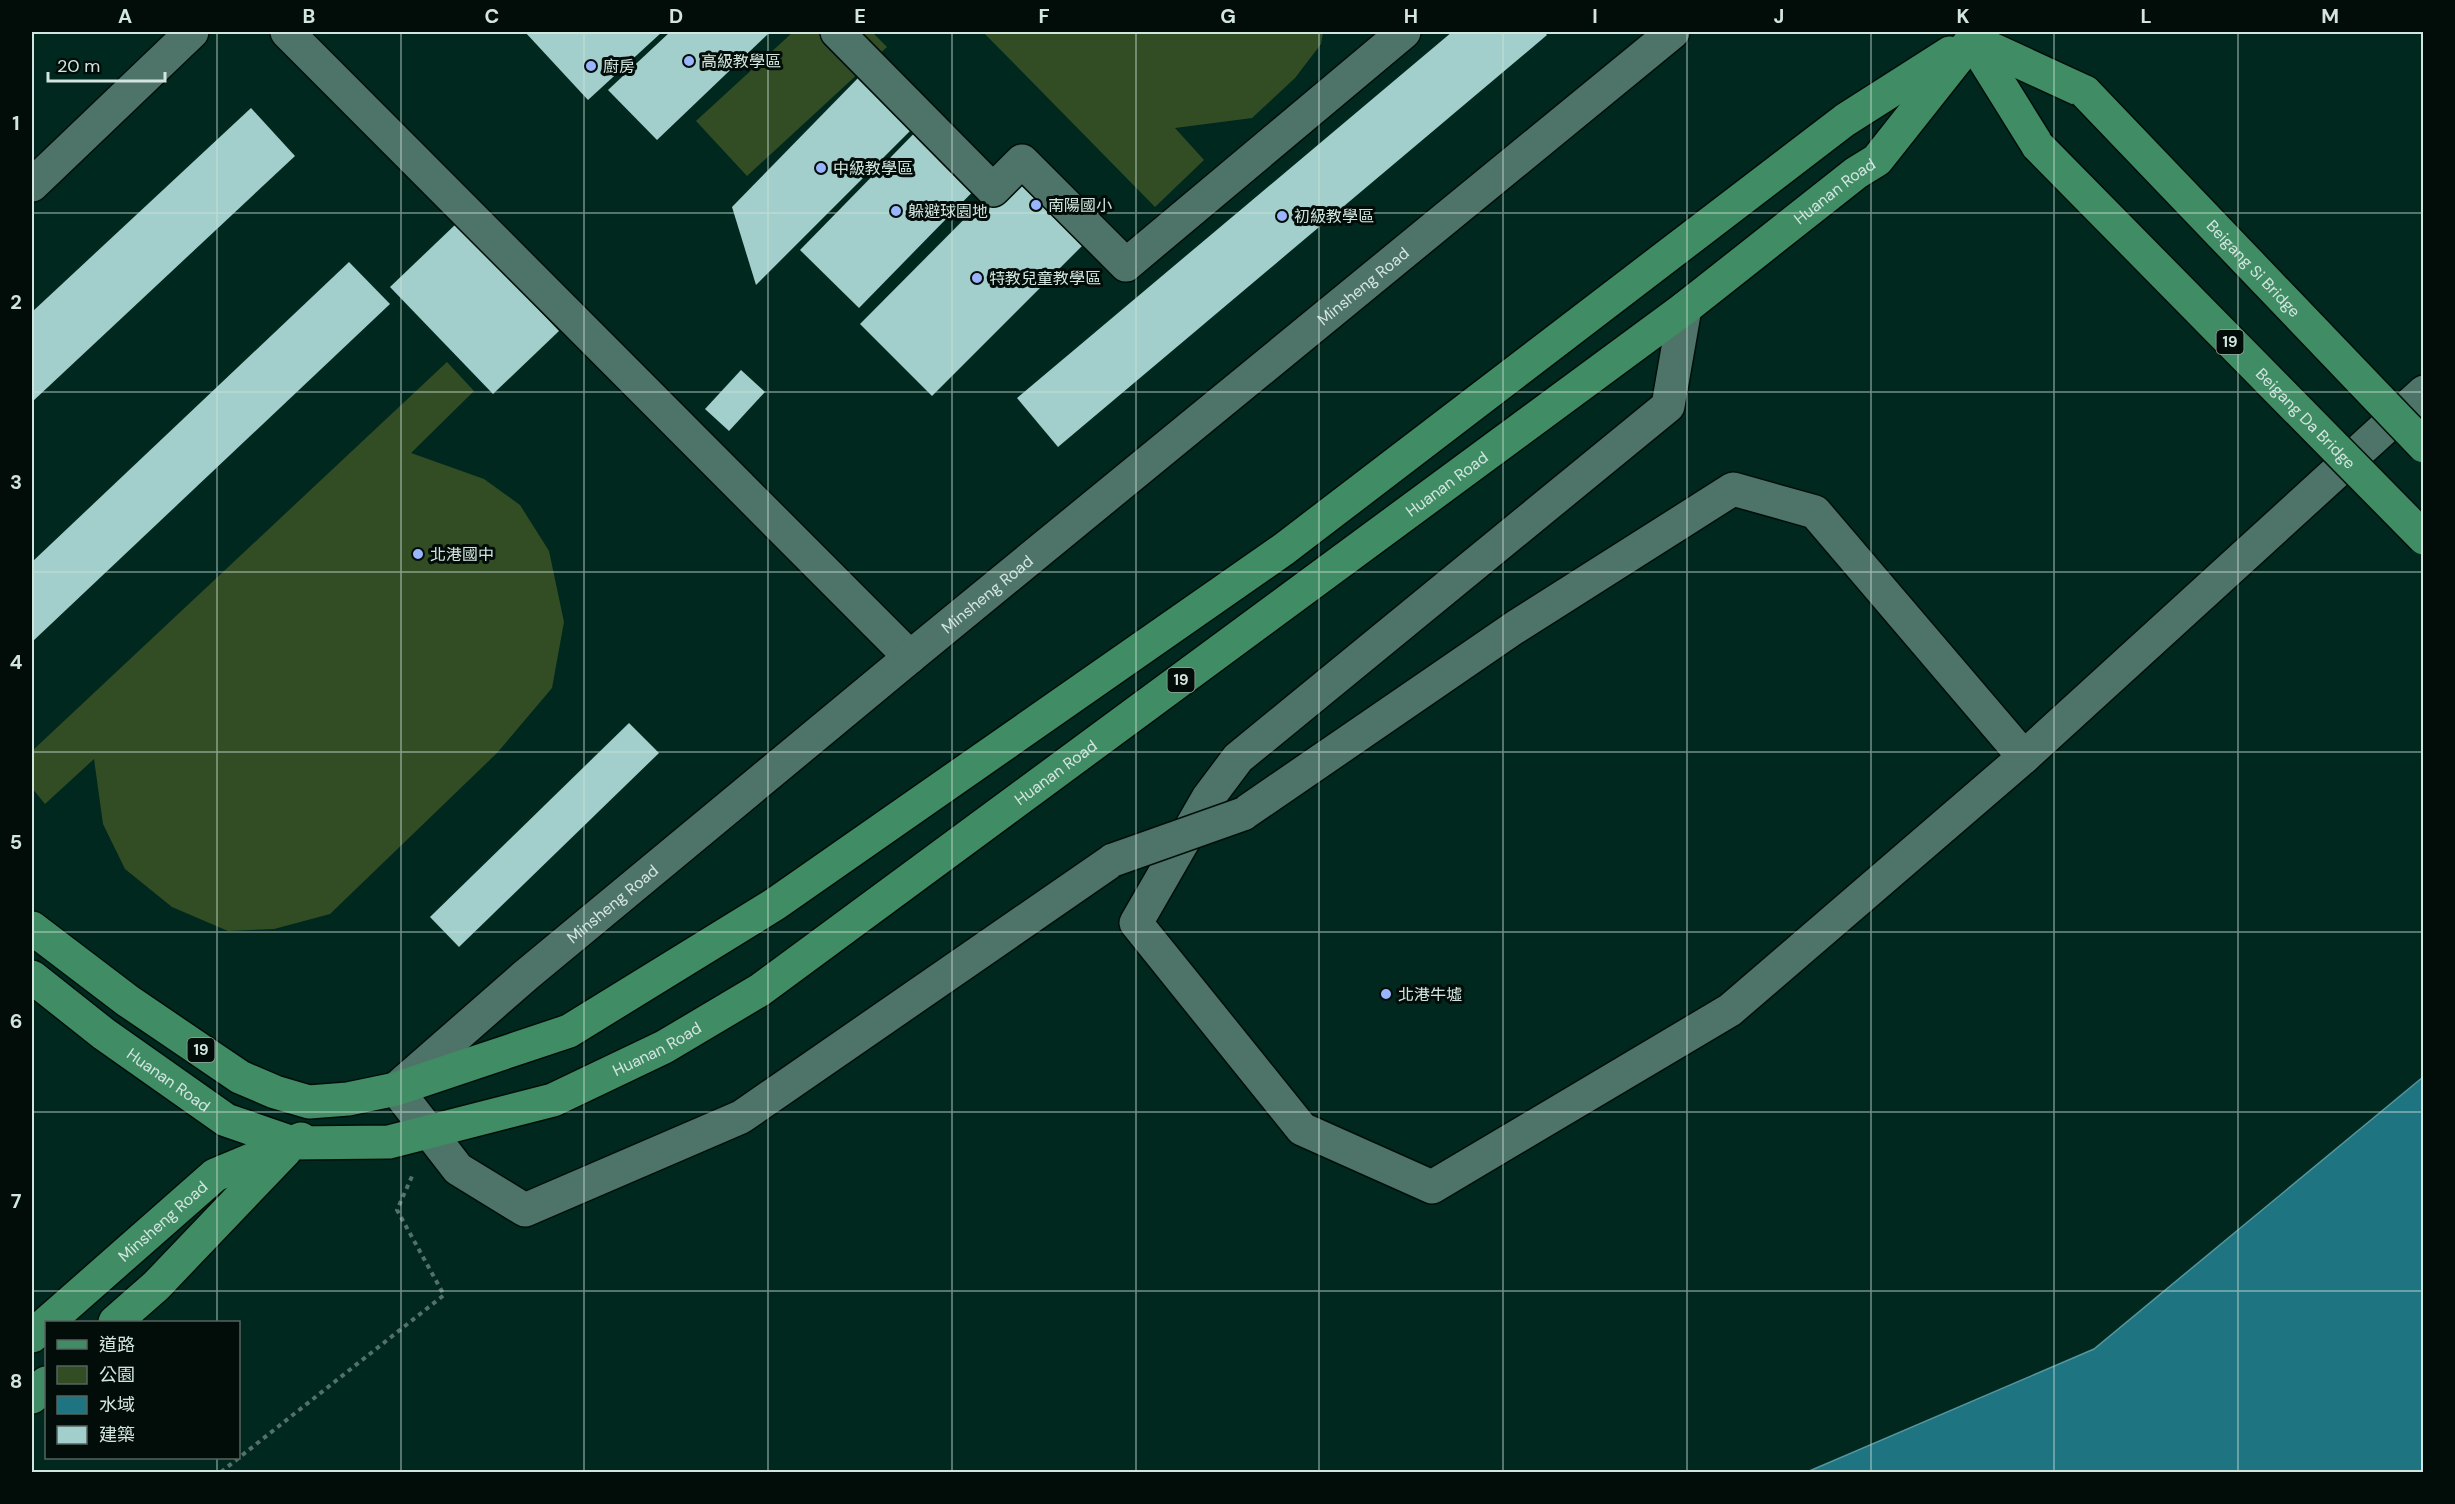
<svg xmlns="http://www.w3.org/2000/svg" width="2455" height="1504" font-family="'DM Sans','Noto Sans TC',sans-serif">
<style>
.green{fill:#324d24}
.water{fill:#1f7481;stroke:#55969d;stroke-width:1.5}
.building{fill:#a2cecb}
.lines{fill:none;stroke-linecap:round;stroke-linejoin:round}
.minor-casing{stroke:#000f09;stroke-width:36}
.major-casing{stroke:#000f09;stroke-width:36}
.path{stroke:#527169;stroke-width:4;stroke-dasharray:4.5 4.5;stroke-linecap:butt}
.minor{stroke:#4e7368;stroke-width:33}
.major{stroke:#408c64;stroke-width:33}
.minor-bridge-casing{stroke:#000f09;stroke-width:36;stroke-linecap:butt}
.major-bridge-casing{stroke:#000f09;stroke-width:36;stroke-linecap:butt}
.minor-bridge{stroke:#4e7368;stroke-width:33}
.major-bridge{stroke:#408c64;stroke-width:33}
.grid{fill:none;stroke:#d2e6df;stroke-width:1.5;stroke-opacity:0.55}
.poi-dot{fill:#98b5fd;stroke:#020d09;stroke-width:2}
.labels{text-anchor:middle;dominant-baseline:central;stroke-width:6;stroke-linejoin:round;paint-order:stroke}
.shield{fill:#020d09;stroke:#94a59f;stroke-width:1.5}
.shield-label{font-size:15px;font-weight:bold;fill:#d2e6df}
.poi-label{font-size:16px;fill:#d2e6df;stroke:#020d09;text-anchor:start}
.street-label{font-size:16px;fill:#d2e6df;stroke:#020d09}
.neatline{fill:none;stroke:#d2e6df;stroke-width:2}
.grid-label{font-size:20px;text-anchor:middle;font-weight:bold;fill:#d2e6df}
</style>
<rect width="100%" height="100%" fill="#01281f"/>
<g class="green">
<polygon points="793,32 872,32 887,47 747,176 696,121"/>
<polygon points="983,32 1323,32 1321,44 1295,78 1252,118 1175,128 1204,160 1155,207"/>
<polygon points="447,362 474,391 411,453 484,479 520,505 549,551 564,622 552,688 497,753 330,914 274,929 228,931 172,907 125,869 103,824 94,759 45,804 32,788 32,751"/>
</g>
<polygon class="water" points="2423,1077 2423,1472 1807,1472 2094,1349"/>
<g class="building">
<polygon points="525,32 662,32 588,100"/>
<polygon points="670,32 770,32 657,140 608,90"/>
<polygon points="1452,32 1544,32 1547,35 1058,447 1017,398"/>
<polygon points="860,76 912,129 756,285 732,207"/>
<polygon points="251,108 295,156 32,402 32,312"/>
<polygon points="933,114 992,172 859,308 800,250"/>
<polygon points="1022,161 1095,233 932,396 860,324"/>
<polygon points="457,223 559,331 493,394 390,287"/>
<polygon points="349,262 390,304 32,642 32,562"/>
<polygon points="741,370 765,392 729,431 705,409"/>
<polygon points="629,723 659,753 459,947 430,917"/>
</g>
<g class="lines">
<defs>
<g id="minor">
<polyline points="287,32 910,657"/>
<polyline points="837,32 993,190 1022,161 1126,265 1404,32"/>
<polyline points="32,185 192,32"/>
<polyline points="1685,308 1668,406 1238,758 1208,798 1136,923 1302,1129 1432,1187 1730,1010 2024,757 2424,392"/>
<polyline points="1243,814 1514,628 1733,489 1815,512 2024,757"/>
<path id="s1" d="M1113,860L741,1117L525,1210L458,1169L396,1089L525,976L910,657L1673,32"/>
</g>
<g id="major">
<polyline points="1972,40 2038,146"/>
<polyline points="1972,40 2085,92"/>
<polyline points="32,928 128,1001 240,1077 275,1092 309,1102 348,1099 396,1089 569,1031 775,904 1284,549 1845,120 1950,53"/>
<path id="s2" d="M32,977L104,1034L226,1120L293,1143L389,1142L553,1100L664,1047L760,990L1685,308L1856,173L1877,160L1972,40"/>
<polyline points="115,1322 156,1286 285,1151"/>
<path id="s3" d="M32,1336L215,1175L301,1139"/>
<polyline points="32,1397 46,1383"/>
</g>
</defs>
<use href="#minor" class="minor-casing"/>
<use href="#major" class="major-casing"/>
<polyline class="path" points="221,1472 444,1295 397,1210 413,1174"/>
<use href="#minor" class="minor"/>
<use href="#major" class="major"/>
<defs>
<polyline id="minor-bridge" points="1113,860 1243,814"/>
<g id="major-bridge">
<path id="s4" d="M2085,92L2424,446"/>
<path id="s5" d="M2038,146L2424,538"/>
</g>
</defs>
<use href="#minor-bridge" class="minor-bridge-casing"/>
<use href="#major-bridge" class="major-bridge-casing"/>
<use href="#minor-bridge" class="minor-bridge"/>
<use href="#major-bridge" class="major-bridge"/>
</g>
<path class="grid" d="M217,32V1322M401,32V1472M584,32V1472M768,32V1472M952,32V1472M1136,32V1472M1319,32V1472M1503,32V1472M1687,32V1472M1871,32V1472M2054,32V1472M2238,32V1472M32,213H2424M32,392H2424M32,572H2424M32,752H2424M32,932H2424M32,1112H2424M32,1291H2424M217,1458V1472"/>
<g class="poi-dot">
<circle cx="689" cy="61" r="6"/>
<circle cx="591" cy="66" r="6"/>
<circle cx="821" cy="168" r="6"/>
<circle cx="1036" cy="205" r="6"/>
<circle cx="896" cy="211" r="6"/>
<circle cx="1282" cy="216" r="6"/>
<circle cx="977" cy="278" r="6"/>
<circle cx="418" cy="554" r="6"/>
<circle cx="1386" cy="994" r="6"/>
</g>
<g class="labels">
<g class="shield">
<rect x="2216.5" y="330" width="27" height="24" rx="4.5"/>
<rect x="1167.5" y="668" width="27" height="24" rx="4.5"/>
<rect x="187.5" y="1038" width="27" height="24" rx="4.5"/>
</g>
<g class="shield-label">
<text x="2230" y="342">19</text>
<text x="1181" y="680">19</text>
<text x="201" y="1050">19</text>
</g>
<g class="poi-label">
<text x="701" y="61">高級教學區</text>
<text x="603" y="66">廚房</text>
<text x="833" y="168">中級教學區</text>
<text x="1048" y="205">南陽國小</text>
<text x="908" y="211">躲避球園地</text>
<text x="1294" y="216">初級教學區</text>
<text x="989" y="278">特教兒童教學區</text>
<text x="430" y="554">北港國中</text>
<text x="1398" y="994">北港牛墟</text>
</g>
<g class="street-label">
<text stroke="none"><textPath href="#s2" startOffset="2151">Huanan Road</textPath></text>
<text stroke="none"><textPath href="#s4" startOffset="244">Beigang Si Bridge</textPath></text>
<text stroke="none"><textPath href="#s1" startOffset="2124">Minsheng Road</textPath></text>
<text stroke="none"><textPath href="#s5" startOffset="382">Beigang Da Bridge</textPath></text>
<text stroke="none"><textPath href="#s2" startOffset="1665">Huanan Road</textPath></text>
<text stroke="none"><textPath href="#s1" startOffset="1638">Minsheng Road</textPath></text>
<text stroke="none"><textPath href="#s2" startOffset="1179">Huanan Road</textPath></text>
<text stroke="none"><textPath href="#s1" startOffset="1152">Minsheng Road</textPath></text>
<text stroke="none"><textPath href="#s2" startOffset="693">Huanan Road</textPath></text>
<text stroke="none"><textPath href="#s2" startOffset="171">Huanan Road</textPath></text>
<text stroke="none"><textPath href="#s3" startOffset="174">Minsheng Road</textPath></text>
</g>
</g>
<rect width="2455" height="1504" fill="none" stroke="#020d09" stroke-width="66"/>
<rect x="45" y="1321" width="195" height="138" fill="#020d09" stroke="#55645f" stroke-width="1.5"/>
<rect x="57" y="1340" width="30" height="9" fill="#408c64" stroke="#55645f" stroke-width="1.5"/>
<text x="99" y="1351" font-size="18" fill="#d2e6df">道路</text>
<rect x="57" y="1366" width="30" height="18" fill="#324d24" stroke="#55645f" stroke-width="1.5"/>
<text x="99" y="1381" font-size="18" fill="#d2e6df">公園</text>
<rect x="57" y="1396" width="30" height="18" fill="#1f7481" stroke="#55645f" stroke-width="1.5"/>
<text x="99" y="1411" font-size="18" fill="#d2e6df">水域</text>
<rect x="57" y="1426" width="30" height="18" fill="#a2cecb" stroke="#55645f" stroke-width="1.5"/>
<text x="99" y="1441" font-size="18" fill="#d2e6df">建築</text>
<path d="M48 72v9h117v-9" fill="none" stroke="#d2e6df" stroke-width="3"/>
<text x="57" y="72" font-size="18" fill="#d2e6df" stroke="#020d09" stroke-width="4.5" paint-order="stroke">20 m</text>
<rect x="33" y="33" width="2389" height="1438" class="neatline"/>
<g class="grid-label">
<text x="125" y="23">A</text>
<text x="309" y="23">B</text>
<text x="492" y="23">C</text>
<text x="676" y="23">D</text>
<text x="860" y="23">E</text>
<text x="1044" y="23">F</text>
<text x="1228" y="23">G</text>
<text x="1411" y="23">H</text>
<text x="1595" y="23">I</text>
<text x="1779" y="23">J</text>
<text x="1963" y="23">K</text>
<text x="2146" y="23">L</text>
<text x="2330" y="23">M</text>
<text x="16" y="130">1</text>
<text x="16" y="309">2</text>
<text x="16" y="489">3</text>
<text x="16" y="669">4</text>
<text x="16" y="849">5</text>
<text x="16" y="1028">6</text>
<text x="16" y="1208">7</text>
<text x="16" y="1388">8</text>
</g>
</svg>
